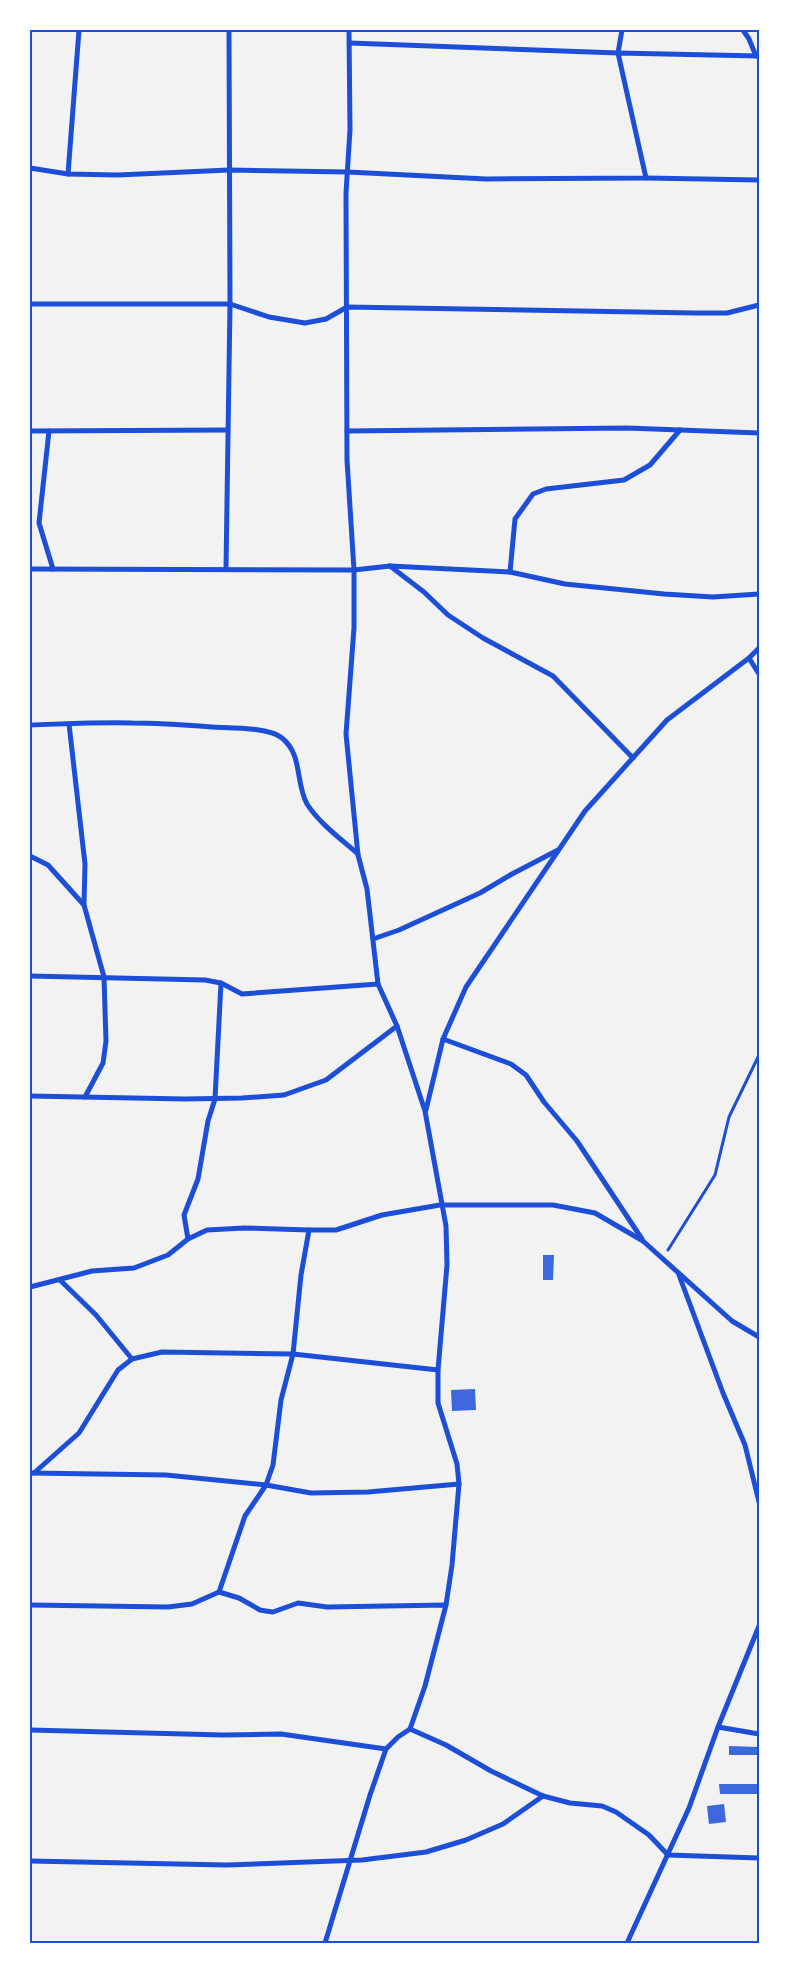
<svg xmlns="http://www.w3.org/2000/svg" width="789" height="1973" font-family="'Roboto Condensed',sans-serif">
<style>
.building{fill:#3d67dc}
.lines{fill:none;stroke-linecap:round;stroke-linejoin:round}
.path{stroke:#1d4ed8;stroke-width:3}
.minor{stroke:#1d4ed8;stroke-width:5}
.neatline{fill:none;stroke:#1d4ed8;stroke-width:2}
</style>
<rect width="100%" height="100%" fill="#f2f2f2"/>
<g class="building">
<polygon points="543,1255 554,1255 553,1280 543,1280"/>
<polygon points="475,1389 476,1410 452,1411 451,1390"/>
<polygon points="729,1746 759,1747 759,1755 729,1755"/>
<polygon points="719,1784 759,1784 759,1794 720,1794"/>
<polygon points="724,1804 726,1822 709,1824 707,1806"/>
</g>
<g class="lines">
<polyline class="path" points="668,1250 715,1175 729,1117 759,1055"/>
<g class="minor">
<polyline points="79,30 68,174 118,175 229,170 348,172 486,179 646,178 618,53 759,56"/>
<polyline points="349,30 350,130 346,193 347,460 354,570 354,628 346,734 358,855 367,889 378,984 397,1026 425,1111 446,1226 447,1265 438,1370 438,1403 457,1464 459,1484 452,1565 446,1605"/>
<polyline points="743,30 749,39 756,56"/>
<polyline points="350,43 618,53 622,30"/>
<polyline points="30,168 68,174"/>
<polyline points="646,178 759,180"/>
<polyline points="30,304 230,304 269,317 305,323 326,319 347,307 695,313 727,313 759,305"/>
<polyline points="30,431 228,430"/>
<polyline points="49,431 39,523 53,569"/>
<polyline points="347,431 627,428 759,433"/>
<polyline points="390,566 424,592 448,615 483,638 553,676 633,758"/>
<polyline points="30,569 354,570 390,566 510,572 565,584 664,594 713,597 759,594"/>
<polyline points="226,569 230,304 229,30"/>
<polyline points="510,572 515,519 533,494 546,489 624,480 650,465 680,430"/>
<polyline points="749,658 759,674"/>
<polyline points="69,724 85,864 84,904"/>
<path d="M30,725C64,724 98,722 132,723C159,723 186,725 212,727C230,728 269,727 282,738C303,755 295,782 307,804C320,824 341,839 358,854"/>
<polyline points="30,856 48,865 84,905 104,977 106,1041 103,1063 85,1097"/>
<polyline points="373,939 399,930 480,893 512,874 558,850"/>
<polyline points="30,976 205,980 221,983 242,994 378,984"/>
<polyline points="443,1039 511,1064 526,1075 544,1102 577,1141 642,1239"/>
<polyline points="30,1096 185,1099 242,1098 284,1095 326,1080 397,1026"/>
<polyline points="426,1110 443,1039 466,987 585,811 667,720 749,658 759,648"/>
<polyline points="188,1239 184,1215 198,1179 208,1121 215,1099 221,983"/>
<polyline points="679,1275 723,1393 745,1445 759,1502"/>
<polyline points="60,1280 96,1315 132,1359"/>
<polyline points="30,1287 92,1271 134,1268 168,1255 188,1239 207,1230 244,1228 309,1230"/>
<polyline points="759,1337 732,1321 643,1241 595,1213 553,1205 440,1205 382,1215 336,1230 309,1230 301,1275 293,1354 281,1400 273,1465 266,1485 245,1516 219,1592 239,1598 260,1610 266,1611 273,1612 298,1603 327,1607 446,1605 425,1686 410,1729 446,1745 491,1771 543,1796 570,1803 602,1806 616,1812 649,1835 668,1855 759,1858"/>
<polyline points="30,1473 166,1475 266,1485 311,1493 368,1492 459,1484"/>
<polyline points="34,1473 79,1433 118,1370 132,1359 162,1352 293,1354 438,1370"/>
<polyline points="30,1605 168,1607 192,1604 219,1592"/>
<polyline points="718,1727 759,1734"/>
<polyline points="30,1730 223,1735 281,1734 386,1749"/>
<polyline points="30,1861 227,1865 362,1860 426,1852 466,1840 503,1824 543,1796"/>
<polyline points="325,1943 370,1795 386,1749 398,1737 410,1729"/>
<polyline points="627,1943 689,1808 718,1727 759,1626"/>
</g>
</g>
<rect width="789" height="1973" fill="none" stroke="#ffffff" stroke-width="62"/>
<rect x="31" y="31" width="727" height="1911" class="neatline"/>
</svg>
